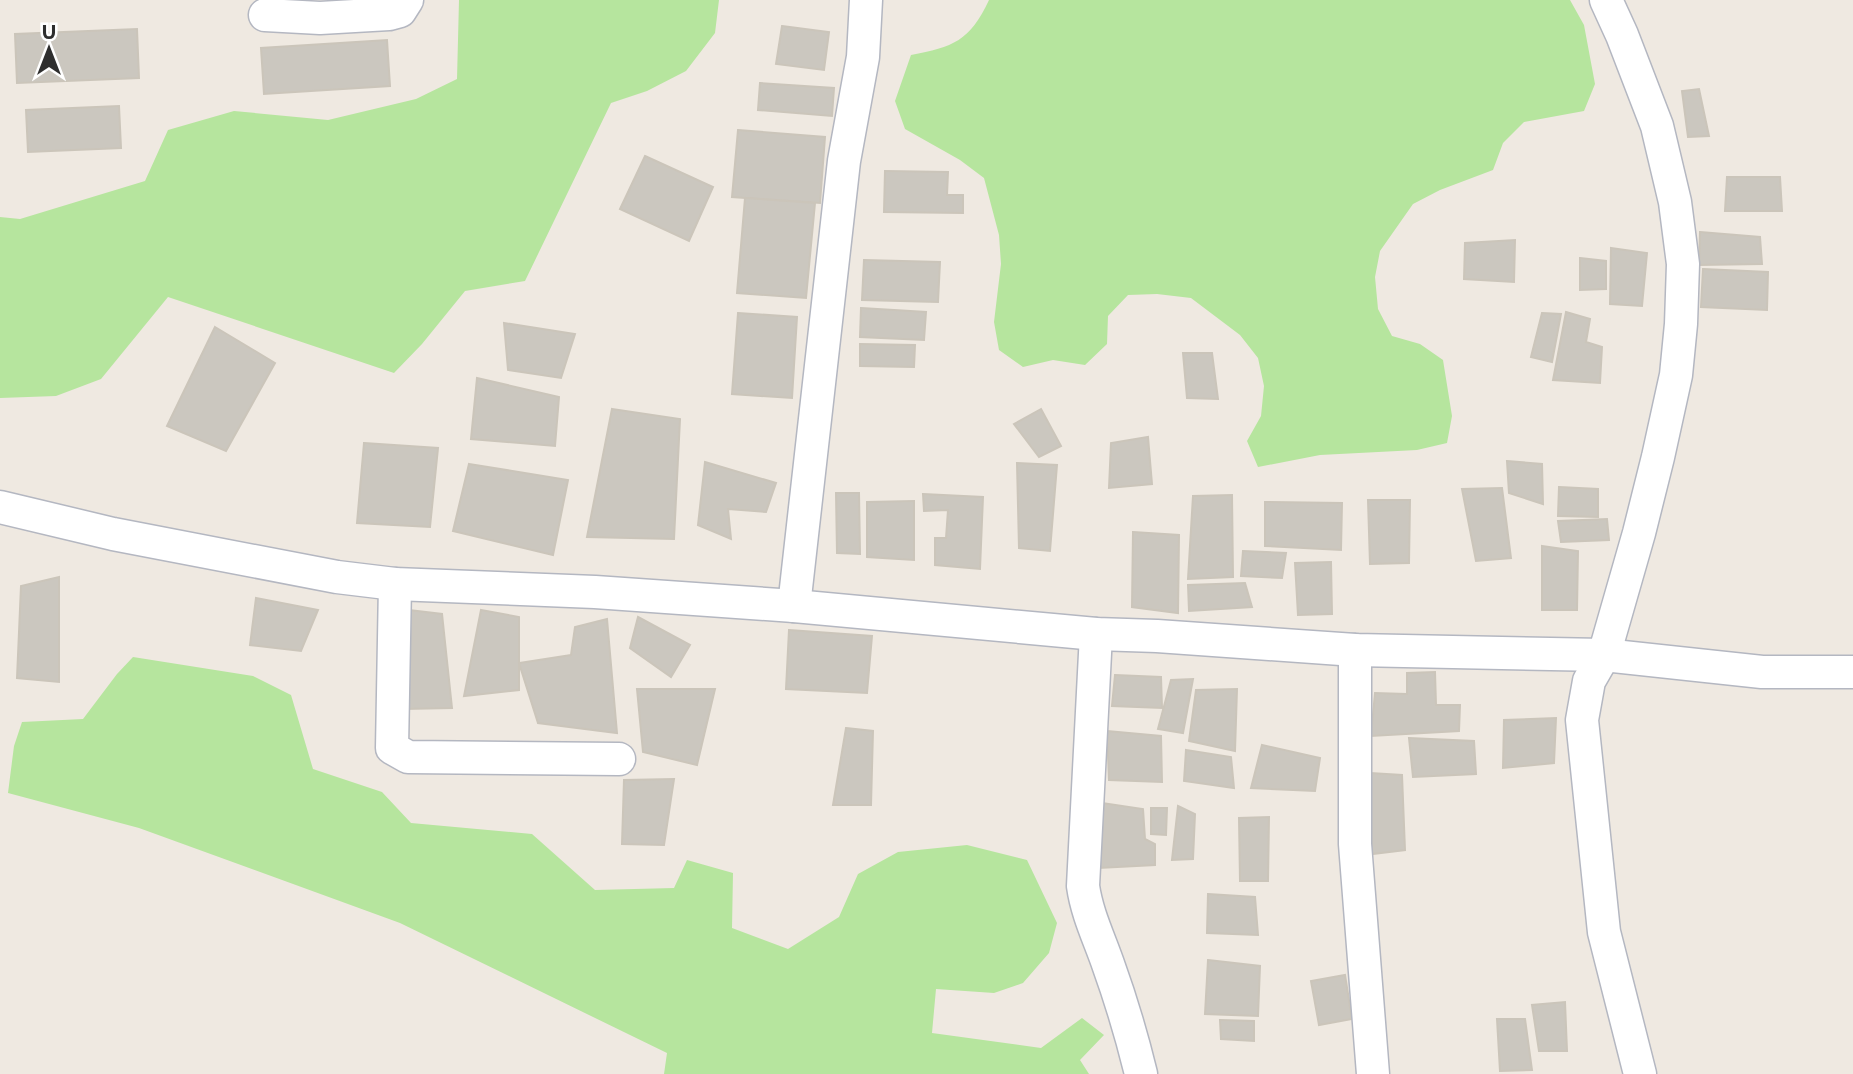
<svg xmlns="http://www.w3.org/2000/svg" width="1853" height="1074" font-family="Montserrat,sans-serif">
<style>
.green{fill:#b6e59e}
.building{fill:#cbc7bf;stroke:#cbc5ba;stroke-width:2}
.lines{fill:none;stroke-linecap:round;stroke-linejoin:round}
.minor-casing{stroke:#b4b7c1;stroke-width:35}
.minor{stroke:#fff;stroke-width:32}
</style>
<rect width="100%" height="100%" fill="#efe9e1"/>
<g class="green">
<polygon points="459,0 719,0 715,33 686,71 647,91 611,103 525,281 465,291 422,344 394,373 168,297 101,379 56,396 0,398 0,217 20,219 145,181 168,130 234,111 328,120 416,99 457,79"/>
<path d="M989,0H1570L1584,25L1595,84L1584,111L1524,122L1503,143L1493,170L1440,190L1413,204L1380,251L1375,277L1378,309L1392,336L1420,344L1443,360L1452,416L1447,443L1417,450L1320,455L1258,467L1247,441L1261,416L1264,386L1258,358L1240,335L1191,298L1157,294L1128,295L1108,316L1107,344L1085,365L1053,360L1023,367L999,350L994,322L1001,264L999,235L984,178L960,160L905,129L895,101L911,55C953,47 970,41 989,0Z"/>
<polygon points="133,657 253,676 291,695 313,769 382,792 411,823 532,834 595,890 674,888 687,860 733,873 732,928 788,949 839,917 858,874 898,852 967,845 1027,860 1057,923 1049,953 1023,983 994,993 936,989 932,1033 1041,1048 1082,1018 1104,1035 1080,1060 1089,1074 664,1074 667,1053 400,923 139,828 8,793 14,746 22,722 83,719 117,674"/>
</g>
<g class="building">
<polygon points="782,26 829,32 824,70 776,64"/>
<polygon points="137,29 139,78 17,83 15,34"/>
<polygon points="387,40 390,86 264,94 261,48"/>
<polygon points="760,83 834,88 832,116 758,110"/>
<polygon points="1699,89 1709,136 1688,137 1682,91"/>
<polygon points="119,106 121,148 28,152 26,110"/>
<polygon points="738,130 825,137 820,203 732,197"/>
<polygon points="645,156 713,187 689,241 620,209"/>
<polygon points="885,171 948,172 947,195 963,195 963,213 884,212"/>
<polygon points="1727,177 1780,177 1782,211 1725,211"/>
<polygon points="745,198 815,203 806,298 737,293"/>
<polygon points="1700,232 1760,237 1762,264 1699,265"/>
<polygon points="1515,240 1514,282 1464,279 1465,243"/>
<polygon points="1611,248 1647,253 1642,306 1610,304"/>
<polygon points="1580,258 1606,261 1606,289 1580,290"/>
<polygon points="864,260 940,262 938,302 862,300"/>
<polygon points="1703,269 1768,272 1767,310 1701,307"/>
<polygon points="861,308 926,312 924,340 860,337"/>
<polygon points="1566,312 1590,319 1586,342 1602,347 1600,383 1553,380"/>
<polygon points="738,313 797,317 792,398 732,394"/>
<polygon points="1542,313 1561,314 1552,362 1531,357"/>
<polygon points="504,323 575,334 561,378 508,370"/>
<polygon points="215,327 275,363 226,451 167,426"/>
<polygon points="860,344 915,345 914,367 860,366"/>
<polygon points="1183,353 1212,353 1218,399 1187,398"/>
<polygon points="477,378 559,397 555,446 471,439"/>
<polygon points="612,409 680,419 674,539 587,537"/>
<polygon points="1041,409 1061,446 1039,457 1014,424"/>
<polygon points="1148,437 1152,484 1109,488 1111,443"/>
<polygon points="364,443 438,448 430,527 357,523"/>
<polygon points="1507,461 1542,464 1543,504 1509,493"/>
<polygon points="705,462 776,483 766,512 728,509 731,539 698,525"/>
<polygon points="1017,463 1057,465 1050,551 1019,548"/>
<polygon points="469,464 568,480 553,555 453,531"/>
<polygon points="1559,487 1598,489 1598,517 1558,516"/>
<polygon points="1502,488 1511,558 1476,561 1462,489"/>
<polygon points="836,493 859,493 860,554 837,553"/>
<polygon points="923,494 983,497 980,569 935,565 935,538 946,538 948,510 924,511"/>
<polygon points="1232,495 1233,577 1188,579 1193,496"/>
<polygon points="1368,500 1410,500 1409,563 1370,564"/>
<polygon points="914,501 914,560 867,557 867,502"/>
<polygon points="1265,502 1342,503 1341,550 1265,546"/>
<polygon points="1607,519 1609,540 1561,542 1558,521"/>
<polygon points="1133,532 1179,535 1178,613 1132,607"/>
<polygon points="1542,546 1578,551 1577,610 1542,610"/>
<polygon points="1243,551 1286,553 1282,578 1241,576"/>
<polygon points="1331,562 1332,614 1298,615 1295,563"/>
<polygon points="59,577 59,682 17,678 21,586"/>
<polygon points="1245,583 1252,607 1189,611 1188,585"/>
<polygon points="256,598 318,610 301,651 250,645"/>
<polygon points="409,610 442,614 452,708 404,709"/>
<polygon points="481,610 519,617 519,690 464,696"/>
<polygon points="638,617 690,645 671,677 630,648"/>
<polygon points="607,619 617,733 538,723 519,663 571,655 575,627"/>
<polygon points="789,630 872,636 867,693 786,689"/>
<polygon points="1435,672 1436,705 1460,705 1459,731 1371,736 1375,693 1407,694 1407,673"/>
<polygon points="1115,675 1161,677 1162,708 1112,706"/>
<polygon points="1193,679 1183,733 1158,729 1171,680"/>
<polygon points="637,689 715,689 697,765 643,752"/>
<polygon points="1237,689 1235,751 1189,741 1196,690"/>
<polygon points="1556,718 1554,763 1503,768 1504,720"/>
<polygon points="846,728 873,731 871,805 833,805"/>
<polygon points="1107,731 1161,736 1162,782 1109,780"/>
<polygon points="1409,738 1474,741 1476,774 1413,777"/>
<polygon points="1262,745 1320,758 1315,791 1251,788"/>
<polygon points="1186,750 1231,757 1234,788 1184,781"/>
<polygon points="1370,773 1402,775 1405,850 1372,854"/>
<polygon points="674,779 664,845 622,844 624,780"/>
<polygon points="1102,803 1143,809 1145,839 1155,844 1155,865 1099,868"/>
<polygon points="1178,806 1195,814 1193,859 1172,860"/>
<polygon points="1151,808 1167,808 1166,835 1151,834"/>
<polygon points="1269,817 1268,881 1240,881 1239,818"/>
<polygon points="1208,894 1255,897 1258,935 1207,933"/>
<polygon points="1208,960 1260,966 1258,1016 1205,1014"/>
<polygon points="1345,975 1352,1019 1319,1025 1311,981"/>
<polygon points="1565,1002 1567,1051 1539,1051 1532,1005"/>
<polygon points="1497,1019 1525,1019 1532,1070 1500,1071"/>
<polygon points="1220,1020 1254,1021 1254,1041 1221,1039"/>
</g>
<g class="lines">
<defs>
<g id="minor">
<polyline points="1606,0 1622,35 1657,126 1675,202 1683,264 1681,324 1676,375 1658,457 1639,533 1604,655 1589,681 1582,720 1604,932 1640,1074"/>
<polyline points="265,15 320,18 389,14 400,11 407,0"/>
<polyline points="0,507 113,534 337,577 395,584 595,592 794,606 1096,634 1157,636 1355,650 1604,655 1762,672 1853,672"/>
<polyline points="395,584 392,748 408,757 619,759"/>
<polyline points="794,606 844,161 863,57 866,0"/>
<path d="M1096,634L1083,886C1087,914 1099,938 1108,964C1121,1000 1132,1037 1141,1074"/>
<polyline points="1355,650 1355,844 1373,1074"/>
</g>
</defs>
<use href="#minor" class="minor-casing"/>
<use href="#minor" class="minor"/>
</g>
<g transform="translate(49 49)" stroke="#ffffff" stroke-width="5" paint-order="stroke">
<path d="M0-5L12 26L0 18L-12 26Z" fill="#2e2e2e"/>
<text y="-10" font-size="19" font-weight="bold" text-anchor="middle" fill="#2e2e2e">U</text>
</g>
</svg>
